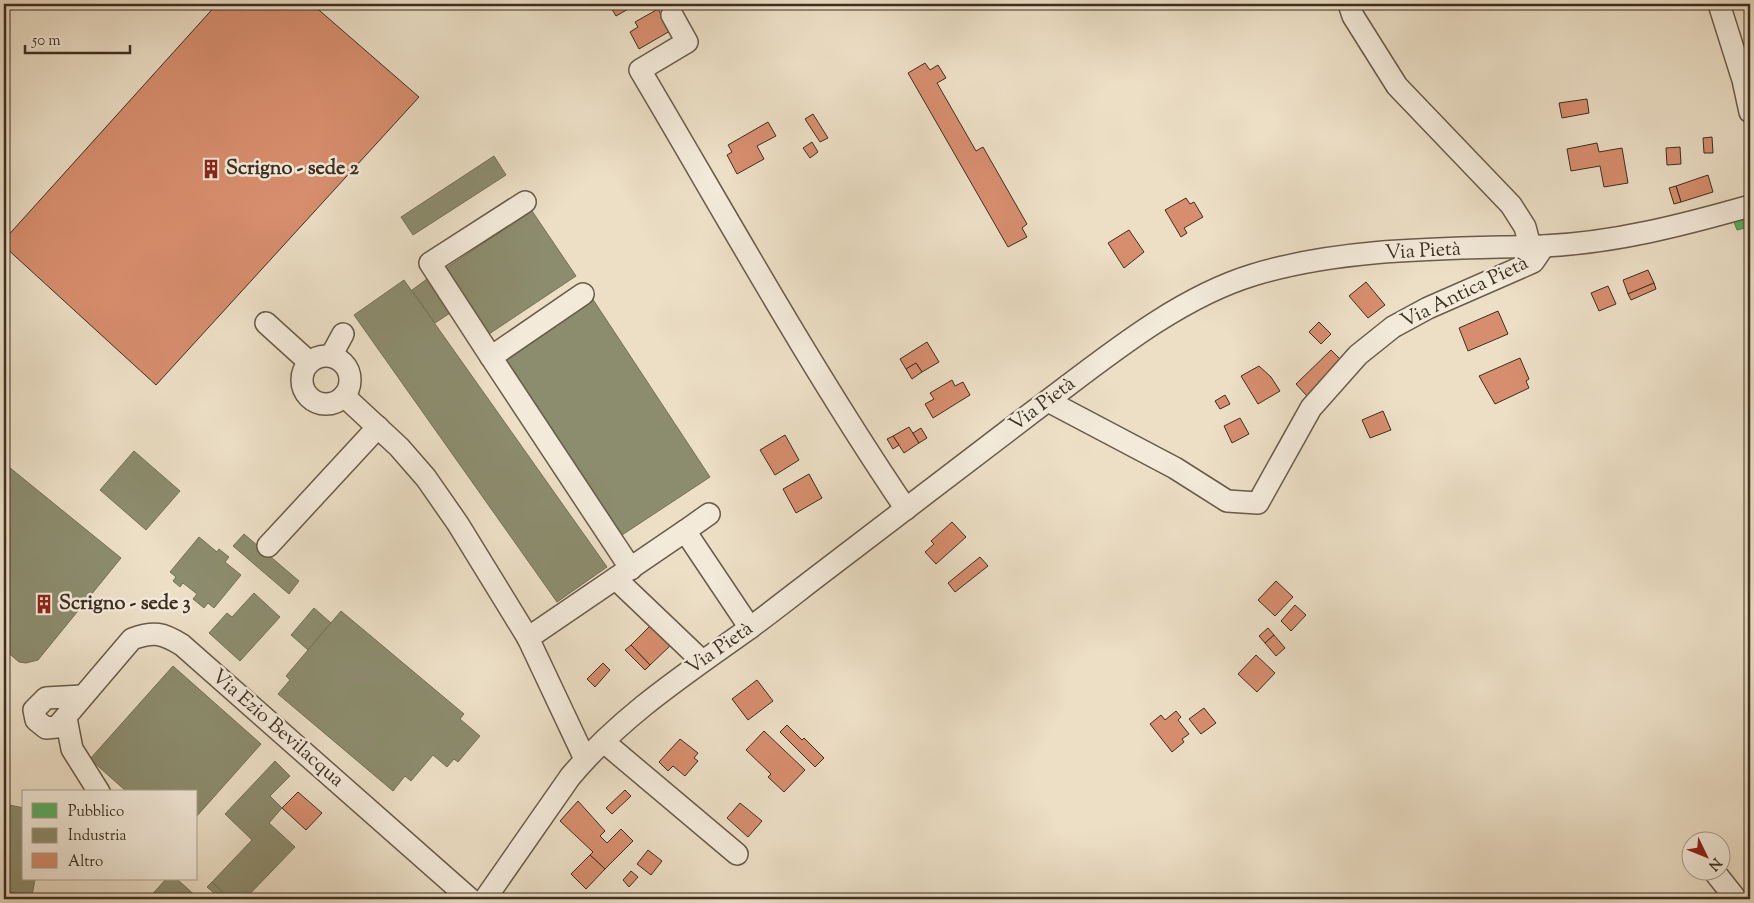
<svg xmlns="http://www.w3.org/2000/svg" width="1754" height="903" font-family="'Sorts Mill Goudy',serif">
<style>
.public{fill:#5aae61;stroke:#51884e}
.industry{fill:#8c8c6e;stroke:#747057}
.building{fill:#d78e6e;stroke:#3d2f21}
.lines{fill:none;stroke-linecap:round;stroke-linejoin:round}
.minor-casing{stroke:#695b4a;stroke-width:24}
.minor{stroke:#f3eada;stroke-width:21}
.labels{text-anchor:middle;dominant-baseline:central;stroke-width:5;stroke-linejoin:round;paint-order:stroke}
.poi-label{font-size:20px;font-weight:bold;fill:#3d2f21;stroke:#f3eada;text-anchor:start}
.street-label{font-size:20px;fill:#3d2f21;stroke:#f3eada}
</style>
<rect width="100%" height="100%" fill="#ecdfc6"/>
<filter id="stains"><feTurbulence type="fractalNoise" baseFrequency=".004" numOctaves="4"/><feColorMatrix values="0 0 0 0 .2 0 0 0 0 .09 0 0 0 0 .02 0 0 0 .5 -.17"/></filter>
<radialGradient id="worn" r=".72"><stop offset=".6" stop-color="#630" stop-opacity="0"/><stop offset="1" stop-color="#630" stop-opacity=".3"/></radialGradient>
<polygon class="public" points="1741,214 1745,228 1737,230 1732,217"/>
<g class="industry">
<polygon points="494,156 506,175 413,235 401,217"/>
<polygon points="532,211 576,276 486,336 443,270"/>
<polygon points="427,279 450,313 435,323 412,290"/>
<polygon points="404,280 607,567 557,602 354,315"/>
<polygon points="590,295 710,477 619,537 499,356"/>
<polygon points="134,451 180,491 146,530 100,490"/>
<polygon points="4,463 121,558 38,660 26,663 19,662 4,649"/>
<polygon points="244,534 299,581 289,594 233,546"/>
<polygon points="199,537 217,552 219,549 229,557 225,562 241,575 214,608 208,603 204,608 193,599 197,594 183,583 180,587 173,581 176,577 170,572"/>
<polygon points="254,593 280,617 240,661 209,633 227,613 232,617"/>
<polygon points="314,608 331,623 308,650 291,635"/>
<polygon points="341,611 464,714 460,719 480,736 458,762 454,759 447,767 433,755 411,781 405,776 393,791 278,694 290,680 286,676"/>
<polygon points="173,666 261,744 196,817 196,792 127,792 90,759"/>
<polygon points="275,761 290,776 270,796 282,808 269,823 295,847 245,899 230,899 212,882 252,840 225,814"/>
<polygon points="4,804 24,808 24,879 35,879 32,896 4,891"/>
<polygon points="166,879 177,879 199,899 148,899"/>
<polygon points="212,882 230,899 221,899 207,887"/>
</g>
<g class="building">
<polygon points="217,4 312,4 419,97 156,385 4,246 4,240"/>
<polygon points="609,4 637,4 616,16"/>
<polygon points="658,9 670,31 639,49 630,32 638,27 635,22"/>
<polygon points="925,63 930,70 938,65 946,78 937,83 976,151 983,147 1027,224 1022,228 1027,237 1008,247 908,73"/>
<polygon points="1587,99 1589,113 1562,118 1559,103"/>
<polygon points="813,114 828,138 820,142 805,119"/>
<polygon points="768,122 776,136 757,146 764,159 737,174 727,155 732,152 728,145"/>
<polygon points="1712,137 1713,153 1704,153 1703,138"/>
<polygon points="812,142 818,152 810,158 803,148"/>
<polygon points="1597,143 1599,152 1622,148 1628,183 1604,187 1600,166 1571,171 1567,149"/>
<polygon points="1680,147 1681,164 1667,165 1666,148"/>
<polygon points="1708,175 1713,192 1681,202 1676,186"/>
<polygon points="1676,186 1681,202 1674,204 1669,188"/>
<polygon points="1186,198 1190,204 1194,202 1203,217 1184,228 1187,233 1181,237 1165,210"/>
<polygon points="1129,230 1144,252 1124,268 1108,243"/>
<polygon points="1648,270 1654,283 1628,294 1623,280"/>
<polygon points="1366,282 1385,305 1368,318 1349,296"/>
<polygon points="1654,283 1656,289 1631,300 1628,294"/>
<polygon points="1608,286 1616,304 1599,311 1591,293"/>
<polygon points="1498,311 1508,334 1468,351 1459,328"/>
<polygon points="1319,322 1331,334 1321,344 1309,332"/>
<polygon points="927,342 939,362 922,372 916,363 906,369 900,359"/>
<polygon points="1331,350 1343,362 1307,396 1296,384"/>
<polygon points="1520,358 1529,379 1526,381 1529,388 1495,404 1479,376"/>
<polygon points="916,363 922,372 912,379 906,369"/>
<polygon points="1259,366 1271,377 1280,391 1258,404 1241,376"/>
<polygon points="952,380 955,386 963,382 970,395 933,418 925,404 934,399 930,393"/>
<polygon points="1225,395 1230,404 1220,409 1215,401"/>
<polygon points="1383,411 1391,430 1370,438 1362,420"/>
<polygon points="1240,418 1249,434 1232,443 1224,426"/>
<polygon points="909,427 919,443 904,453 893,436"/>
<polygon points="921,428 927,438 919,443 913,433"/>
<polygon points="785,435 799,460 775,475 760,450"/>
<polygon points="893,436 899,445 893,449 887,439"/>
<polygon points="809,474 822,498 796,513 783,489"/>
<polygon points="952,522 966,537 936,564 925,552 934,544 931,541"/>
<polygon points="980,557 988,566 955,592 948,583"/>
<polygon points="1276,581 1293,597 1275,616 1258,600"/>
<polygon points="1295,605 1306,615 1291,631 1281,621"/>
<polygon points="652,624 672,644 650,665 631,645"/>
<polygon points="1268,628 1274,635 1265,643 1259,636"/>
<polygon points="1274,635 1285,648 1276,656 1265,643"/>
<polygon points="631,645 650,665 645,670 625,650"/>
<polygon points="1256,655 1275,673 1257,692 1238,674"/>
<polygon points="603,663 610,670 595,687 587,679"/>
<polygon points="757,680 773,701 748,720 732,699"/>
<polygon points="1204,708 1216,723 1201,734 1189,719"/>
<polygon points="1176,711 1181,717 1178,720 1189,734 1182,739 1184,742 1172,752 1150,724 1161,715 1165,720"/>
<polygon points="787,725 802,740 804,738 824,758 815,767 780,732"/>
<polygon points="764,731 805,770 784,792 768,777 771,774 746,750"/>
<polygon points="680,739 698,753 694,758 698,761 685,776 673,766 668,771 659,762"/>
<polygon points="625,790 631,796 612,814 606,808"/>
<polygon points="298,792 322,813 306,830 282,808"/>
<polygon points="578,801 605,831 600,836 607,843 621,829 633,841 605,869 590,855 593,852 560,821"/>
<polygon points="740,803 762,821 748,837 727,818"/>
<polygon points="648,850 662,861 651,875 637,864"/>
<polygon points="590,855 605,869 586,889 571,874"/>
<polygon points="631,871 638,877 629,887 623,880"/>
</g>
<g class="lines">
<defs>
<g id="minor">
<polyline points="1349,4 1353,16 1397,86 1511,205 1525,227 1530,246"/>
<polyline points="1719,4 1743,80 1750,112"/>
<path d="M672,15L687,42L640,70C727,217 810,367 906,509"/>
<polyline points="583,294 491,357 631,569"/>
<polyline points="266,323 309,362"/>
<circle cx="326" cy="380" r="24"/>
<polyline points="331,356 343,334"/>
<polyline points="491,357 430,263 525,202"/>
<polyline points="344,396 399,447 426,478 458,524 528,638 585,759"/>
<polyline points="1048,401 1175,468 1227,501 1258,503 1311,408 1358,355 1393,327 1428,308 1533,262 1544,246"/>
<polyline points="685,531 709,514"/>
<polyline points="268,546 378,427"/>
<polyline points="616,579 702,661"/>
<polyline points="528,638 685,531 750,628"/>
<path d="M82,696L46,698L34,710L36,720L46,728L57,727L132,639C154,631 163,633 182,645L470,899"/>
<polyline points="66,718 72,749 99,792"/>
<polyline points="604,742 737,854"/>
<polyline points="1713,870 1736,899"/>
<path d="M485,899L570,777C620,717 684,675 747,630C773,611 798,591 823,572C893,518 964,465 1034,411C1100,362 1174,299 1253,275C1345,247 1448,249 1543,246C1614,243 1683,225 1750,206"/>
</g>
</defs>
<use href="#minor" class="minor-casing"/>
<use href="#minor" class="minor"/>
</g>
<defs>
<symbol id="building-bare" viewBox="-9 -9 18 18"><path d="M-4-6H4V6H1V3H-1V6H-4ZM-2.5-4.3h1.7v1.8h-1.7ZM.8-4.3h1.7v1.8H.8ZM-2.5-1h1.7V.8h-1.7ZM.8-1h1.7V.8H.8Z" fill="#8f2418" stroke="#f3eada" stroke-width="2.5" paint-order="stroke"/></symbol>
</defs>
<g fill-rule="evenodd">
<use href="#building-bare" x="197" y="155" width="28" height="28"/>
<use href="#building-bare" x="30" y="590" width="28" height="28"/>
</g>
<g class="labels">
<g class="poi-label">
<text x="226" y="169">Scrigno - sede 2</text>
<text x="59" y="604">Scrigno - sede 3</text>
</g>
<g class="street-label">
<text transform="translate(1423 252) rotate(-3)">Via Pietà</text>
<text transform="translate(1465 293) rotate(-26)">Via Antica Pietà</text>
<text transform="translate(1043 405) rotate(-37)">Via Pietà</text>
<text transform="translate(720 649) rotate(-35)">Via Pietà</text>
<text transform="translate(277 729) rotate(41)">Via Ezio Bevilacqua</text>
</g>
</g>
<rect width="1754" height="903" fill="none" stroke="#ecdfc6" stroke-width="20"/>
<rect x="5" y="5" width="1744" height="893" fill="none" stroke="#3d2f21" stroke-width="2.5"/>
<rect x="10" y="10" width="1734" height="883" fill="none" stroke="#3d2f21"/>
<rect x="22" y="790" width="175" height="90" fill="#f3eada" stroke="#aa9f90"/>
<rect x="32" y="803" width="25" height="15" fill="#5aae61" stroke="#aa9f90"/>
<text x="68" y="816" font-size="15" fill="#3d2f21">Pubblico</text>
<rect x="32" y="828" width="25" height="15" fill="#8c8c6e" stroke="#aa9f90"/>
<text x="68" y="840" font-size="15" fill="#3d2f21">Industria</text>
<rect x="32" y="853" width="25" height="15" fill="#d78e6e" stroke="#aa9f90"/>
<text x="68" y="866" font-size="15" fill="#3d2f21">Altro</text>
<g transform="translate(1706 856) rotate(133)"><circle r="24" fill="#f3eada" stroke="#aa9f90"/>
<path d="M0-4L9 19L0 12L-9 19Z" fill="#8f2418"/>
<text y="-8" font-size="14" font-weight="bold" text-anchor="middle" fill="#3d2f21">N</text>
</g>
<path d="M25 45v8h105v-8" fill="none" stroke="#3d2f21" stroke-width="2.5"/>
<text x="32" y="45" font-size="15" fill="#3d2f21" stroke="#f3eada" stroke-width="4" paint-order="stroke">50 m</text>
<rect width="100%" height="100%" filter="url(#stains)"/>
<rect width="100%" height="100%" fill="url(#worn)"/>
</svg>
